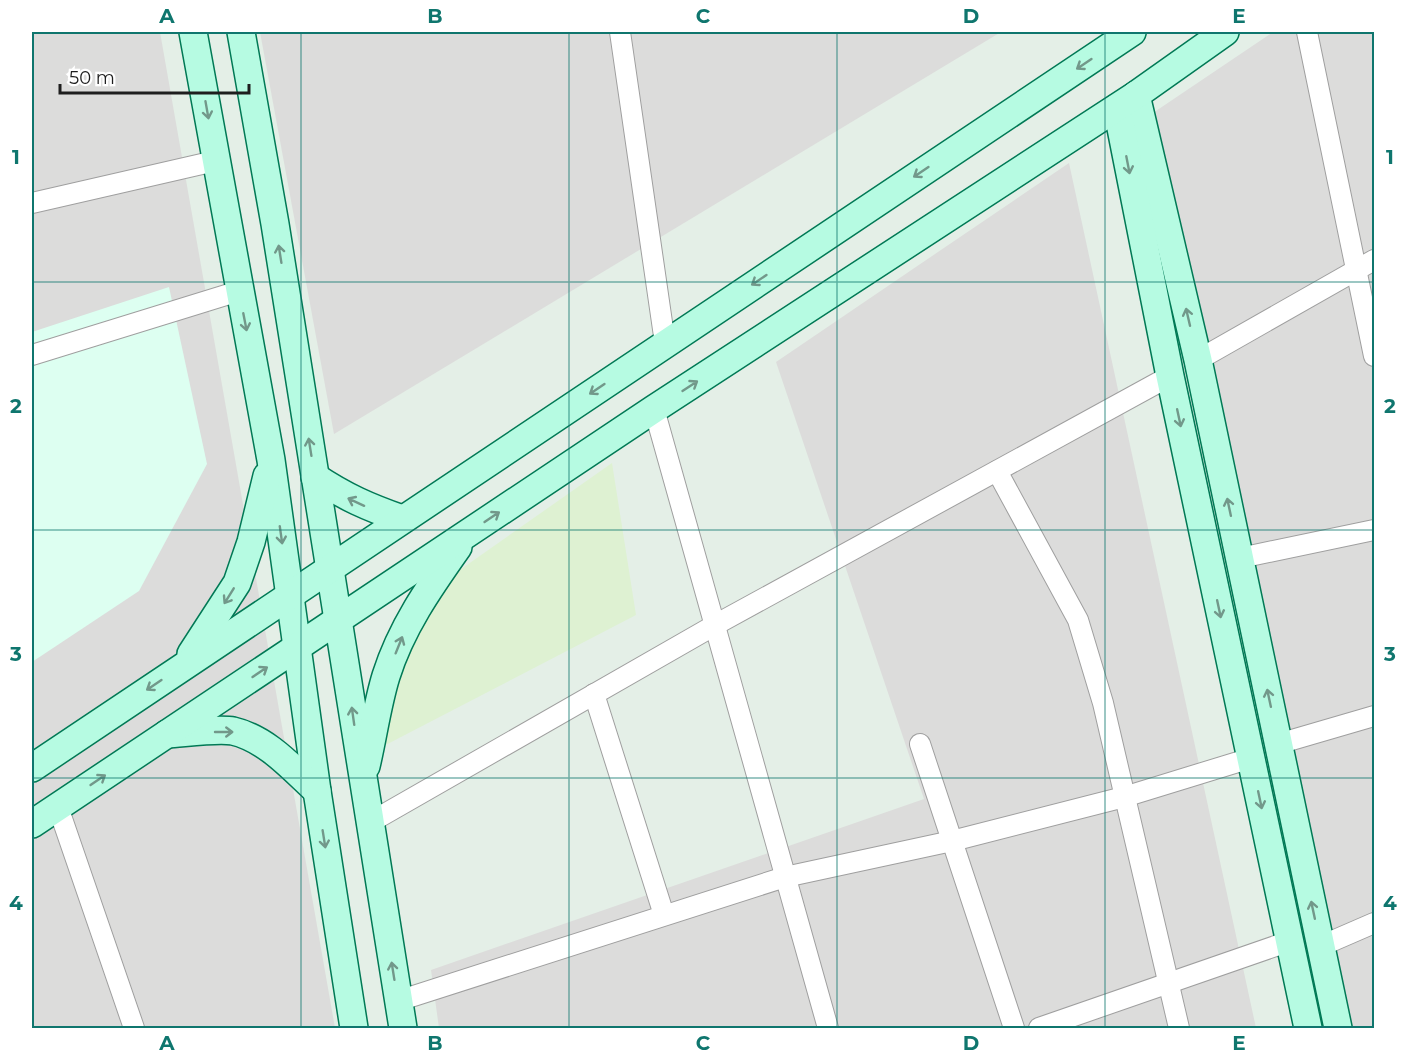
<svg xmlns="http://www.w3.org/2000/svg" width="1406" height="1060" font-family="Montserrat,sans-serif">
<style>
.residential{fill:#dcdcdb}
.commercial{fill:#def1d2}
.education{fill:#ddfff1}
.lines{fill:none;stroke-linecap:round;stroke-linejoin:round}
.street-casing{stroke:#9f9f9f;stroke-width:22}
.secondary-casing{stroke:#017955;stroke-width:30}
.street{stroke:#fff;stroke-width:20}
.secondary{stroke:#b6fbe2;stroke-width:27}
.oneway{stroke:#72988a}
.grid{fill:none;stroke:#0f766e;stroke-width:1.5;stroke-opacity:0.55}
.neatline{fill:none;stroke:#0f766e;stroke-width:2}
.grid-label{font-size:20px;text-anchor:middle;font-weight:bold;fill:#0f766e}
</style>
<rect width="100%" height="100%" fill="#e4efe7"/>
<g class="residential">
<polygon points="32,32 160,32 335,1028 32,1028"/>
<polygon points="260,32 1001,32 334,434"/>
<polygon points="1273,32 1374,32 1374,1028 1335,1028 1141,121"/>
<polygon points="1069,163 1256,1028 439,1028 431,970 924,799 776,362"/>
</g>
<polygon class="commercial" points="612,463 636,615 374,751 369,683 417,600"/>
<polygon class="education" points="169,287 207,464 139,591 32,662 32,332"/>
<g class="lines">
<defs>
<g id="street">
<polyline points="620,32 665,343"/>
<polyline points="1307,32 1374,356"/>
<polyline points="32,203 215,161"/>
<polyline points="32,355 239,291"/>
<polyline points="1198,360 1374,260"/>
<polyline points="654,409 828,1028"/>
<polyline points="997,471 1078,620 1103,703 1179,1028"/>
<polyline points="1240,558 1374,530"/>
<polyline points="594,694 664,915"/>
<polyline points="920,744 1014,1028"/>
<polyline points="1278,744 1374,716"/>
<polyline points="58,807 134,1028"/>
<polyline points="369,823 715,625 1170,376"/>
<polyline points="1321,946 1374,923"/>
<polyline points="398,1001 785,877 952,841 1124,797 1251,758"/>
<polyline points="1039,1028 1290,941"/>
</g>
<g id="secondary">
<polyline points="193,32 271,460 317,791 354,1028"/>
<polyline points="241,32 275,224 403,1028"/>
<polyline points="1136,95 1198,360 1338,1028"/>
<polyline points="1117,108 1170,376 1308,1028"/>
<path d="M315,477C345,497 368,507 402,519"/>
<polyline points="191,654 237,583 251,542 267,476"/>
<path d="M167,734C184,733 218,728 233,731C267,739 292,768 317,791"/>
<path d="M366,766C373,737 377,705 386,676C401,628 429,588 458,547"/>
<polyline points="32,768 1132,32"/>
<polyline points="32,824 654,409 1136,95 1225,32"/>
</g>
</defs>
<use href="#street" class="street-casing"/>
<use href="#secondary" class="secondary-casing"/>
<use href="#street" class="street"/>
<use href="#secondary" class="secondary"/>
</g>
<defs><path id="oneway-shaft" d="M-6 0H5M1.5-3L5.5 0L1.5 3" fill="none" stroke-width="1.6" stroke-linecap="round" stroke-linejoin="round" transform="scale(1.5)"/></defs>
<g class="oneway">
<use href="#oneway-shaft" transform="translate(1084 64) rotate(146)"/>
<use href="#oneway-shaft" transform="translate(207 110) rotate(80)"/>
<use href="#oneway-shaft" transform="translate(1128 165) rotate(79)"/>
<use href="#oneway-shaft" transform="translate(921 172) rotate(146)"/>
<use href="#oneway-shaft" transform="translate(280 254) rotate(-99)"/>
<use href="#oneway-shaft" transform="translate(759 280) rotate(146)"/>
<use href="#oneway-shaft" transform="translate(1188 317) rotate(-103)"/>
<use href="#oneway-shaft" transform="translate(245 322) rotate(79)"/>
<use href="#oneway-shaft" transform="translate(690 386) rotate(-33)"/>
<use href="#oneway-shaft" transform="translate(597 389) rotate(146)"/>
<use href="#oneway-shaft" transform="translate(1179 418) rotate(78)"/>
<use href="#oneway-shaft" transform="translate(310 447) rotate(-99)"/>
<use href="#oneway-shaft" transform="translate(356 502) rotate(-155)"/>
<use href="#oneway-shaft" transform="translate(1229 507) rotate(-102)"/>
<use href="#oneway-shaft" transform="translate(492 517) rotate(-34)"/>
<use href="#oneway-shaft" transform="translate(281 535) rotate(82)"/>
<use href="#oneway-shaft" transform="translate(229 596) rotate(122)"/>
<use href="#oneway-shaft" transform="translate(1219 609) rotate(78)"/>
<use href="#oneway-shaft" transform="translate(399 645) rotate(-68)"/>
<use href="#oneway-shaft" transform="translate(260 672) rotate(-34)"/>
<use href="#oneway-shaft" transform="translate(154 685) rotate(146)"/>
<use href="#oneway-shaft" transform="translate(1269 698) rotate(-102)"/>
<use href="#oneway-shaft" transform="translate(353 716) rotate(-98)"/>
<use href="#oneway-shaft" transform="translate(224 732)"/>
<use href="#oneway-shaft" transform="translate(98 780) rotate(-34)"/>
<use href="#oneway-shaft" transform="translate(1260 800) rotate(78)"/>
<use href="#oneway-shaft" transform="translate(324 839) rotate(81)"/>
<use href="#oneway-shaft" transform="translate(1313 910) rotate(-102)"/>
<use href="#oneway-shaft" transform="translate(393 971) rotate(-99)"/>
</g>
<path class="grid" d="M301,32V1028M569,32V1028M837,32V1028M1105,32V1028M32,282H1374M32,530H1374M32,778H1374"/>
<rect width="1406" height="1060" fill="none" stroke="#ffffff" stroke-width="66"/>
<path d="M60 84v9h189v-9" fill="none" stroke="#1e1e1e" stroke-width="3"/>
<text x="69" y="84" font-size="18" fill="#1e1e1e" stroke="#ffffff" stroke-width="4.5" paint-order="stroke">50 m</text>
<rect x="33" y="33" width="1340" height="994" class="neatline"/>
<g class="grid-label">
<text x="167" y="23">A</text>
<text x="435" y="23">B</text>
<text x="703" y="23">C</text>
<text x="971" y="23">D</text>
<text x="1239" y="23">E</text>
<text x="16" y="164">1</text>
<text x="1390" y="164">1</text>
<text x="16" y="413">2</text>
<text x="1390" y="413">2</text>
<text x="16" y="661">3</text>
<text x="1390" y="661">3</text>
<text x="16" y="910">4</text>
<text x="1390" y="910">4</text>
<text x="167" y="1050">A</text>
<text x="435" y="1050">B</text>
<text x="703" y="1050">C</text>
<text x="971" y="1050">D</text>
<text x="1239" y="1050">E</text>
</g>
</svg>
